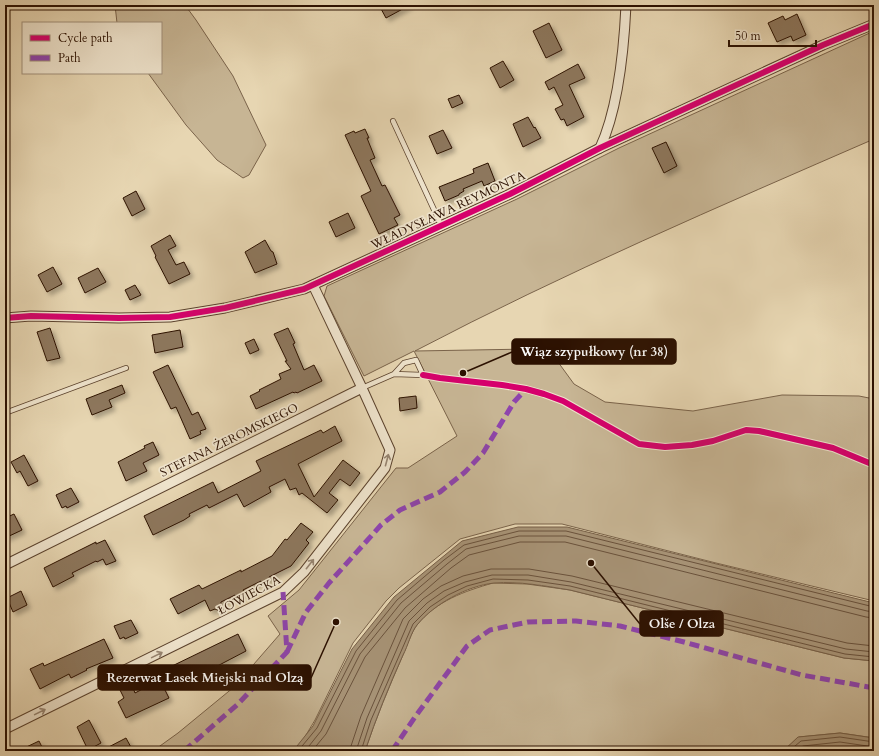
<svg xmlns="http://www.w3.org/2000/svg" width="879" height="756" font-family="Cardo,serif">
<style>
.green{fill:#c7b594;stroke:#7a634a}
.water{fill:#a79376;stroke:#765f47}
.lines{fill:none;stroke-linecap:round;stroke-linejoin:round}
.shore{stroke:#6a523c;stroke-width:1}
.building{fill:#8d775d;stroke:#2c1101;filter:url(#shadow)}
.service-casing{stroke:#5b422d;stroke-width:6}
.minor-casing{stroke:#5b422d;stroke-width:11}
.service{stroke:#efe4cd;stroke-width:4.5}
.minor{stroke:#efe4cd;stroke-width:9}
.quiet{stroke:#8e44ad;stroke-width:5;stroke-dasharray:10 5;stroke-linecap:butt}
.cycleway-casing{stroke:#efe4cd;stroke-width:8}
.cycleway{stroke:#d6006c;stroke-width:6}
.oneway{stroke:#978571}
.labels{text-anchor:middle;dominant-baseline:central;stroke-width:3.5;stroke-linejoin:round;paint-order:stroke}
.street-label{font-size:12px;fill:#2c1101;stroke:#efe4cd}
.leader{fill:none;stroke:#2c1101;stroke-width:1.5}
.callout-dot{fill:#2c1101;stroke:#efe4cd;stroke-width:1.5}
.callout{fill:#2c1101;stroke:#2c1101;stroke-width:1.5}
.callout-label{font-size:13px;text-anchor:middle;font-weight:bold;fill:#fff}
</style>
<defs>
<filter id="shadow"><feDropShadow dx="3.5" dy="3.5" stdDeviation="2" flood-color="#0004"/></filter>
</defs>
<rect width="100%" height="100%" fill="#e7d6b2"/>
<filter id="stains"><feTurbulence type="fractalNoise" baseFrequency=".005" numOctaves="4"/><feColorMatrix values="0 0 0 0 .2 0 0 0 0 .09 0 0 0 0 .02 0 0 0 .5 -.17"/></filter>
<radialGradient id="worn" r=".72"><stop offset=".6" stop-color="#630" stop-opacity="0"/><stop offset="1" stop-color="#630" stop-opacity=".3"/></radialGradient>
<g class="green">
<polygon points="115,5 185,5 196,20 233,76 266,145 249,175 243,178 217,160 186,125 148,73 161,73 161,23 117,23"/>
<path d="M874,31V139C720,206 564,273 415,351L530,349L558,362L574,384L605,402L693,411L782,395L859,396L874,399V601L716,563L562,524H515L460,539L399,588L386,601L353,643L315,720L300,745L294,751H153L178,733L234,687L280,634L268,616L299,590L396,468H408L457,436L414,351L364,376L324,296L327,286L517,199L619,148Z"/>
<path d="M493,583L527,584L570,590L844,658L874,661V738L840,733L799,737L783,751H365C376,718 389,687 403,655C407,646 411,633 417,625C436,601 465,591 493,583Z"/>
</g>
<g class="water">
<path d="M518,527H567L874,603V661L844,658L570,590C545,586 519,581 494,583C467,586 434,604 417,625C411,632 408,646 403,655C389,686 376,718 365,751H293L313,726L352,649L394,597L462,541Z"/>
<polygon points="840,733 874,738 874,751 783,751 798,737"/>
</g>
<g class="lines">
<g class="shore">
<polyline points="298,751 317,728 356,651 397,600 444,560 464,545 519,531 566,531 874,607"/>
<polyline points="305,751 321,731 360,654 401,603 447,564 466,549 519,536 566,536 867,611 874,612"/>
<polyline points="312,751 326,734 365,657 405,608 451,568 469,555 520,542 565,542 866,617 874,618"/>
<polyline points="350,751 351,746 361,716 403,619 423,599 441,586 463,576 491,569 529,569 572,576 847,643 874,646"/>
<polyline points="356,751 367,718 409,621 427,603 444,591 465,582 492,575 528,575 571,582 846,649 874,652"/>
<polyline points="361,751 371,720 413,624 430,607 448,595 467,586 493,579 528,580 570,586 845,654 874,657"/>
<polyline points="789,751 801,741 840,737 874,742"/>
<polyline points="796,751 803,746 840,742 874,747"/>
<polyline points="808,751 839,748 859,751"/>
</g>
</g>
<g class="building">
<polygon points="379,5 410,5 386,18"/>
<polygon points="797,14 806,35 793,41 791,36 777,42 768,23 783,16 785,20"/>
<polygon points="549,23 562,50 546,58 533,31"/>
<polygon points="503,61 514,80 500,88 490,68"/>
<polygon points="578,64 585,78 569,85 584,117 567,126 564,119 561,120 555,109 563,105 554,87 549,90 545,82"/>
<polygon points="459,95 463,103 452,108 448,99"/>
<polygon points="528,117 534,128 535,127 541,138 523,147 513,124"/>
<polygon points="365,129 369,138 367,138 375,158 370,160 382,186 385,185 400,215 394,218 398,225 379,234 361,196 371,191 345,135 354,131 355,133"/>
<polygon points="443,130 452,148 437,154 429,136"/>
<polygon points="666,142 677,166 664,173 652,148"/>
<polygon points="488,163 495,181 484,186 482,181 463,189 464,191 459,194 459,195 445,201 439,187 474,173 473,169"/>
<polygon points="136,191 145,209 132,216 123,198"/>
<polygon points="348,213 355,228 336,237 329,222"/>
<polygon points="170,235 176,246 168,250 176,265 184,262 190,274 169,284 155,257 156,256 151,246"/>
<polygon points="265,240 271,251 273,252 277,264 255,273 245,252"/>
<polygon points="53,267 62,284 47,292 38,275"/>
<polygon points="98,268 106,282 85,293 78,278"/>
<polygon points="135,285 141,295 130,300 125,290"/>
<polygon points="50,328 60,358 47,361 37,332"/>
<polygon points="288,328 295,343 293,344 304,370 314,365 322,381 297,393 296,392 294,393 293,392 256,409 250,396 260,391 259,390 281,379 279,374 291,369 285,361 287,361 274,334"/>
<polygon points="180,330 183,347 155,353 152,335"/>
<polygon points="254,339 259,350 250,354 245,343"/>
<polygon points="168,365 192,415 198,412 206,429 200,431 201,434 190,439 176,407 171,409 153,372"/>
<polygon points="122,385 125,393 109,400 112,407 92,415 86,399"/>
<polygon points="416,396 417,408 400,411 399,398"/>
<polygon points="335,426 342,441 298,464 314,497 343,460 360,473 350,486 340,479 329,493 338,500 327,513 302,493 299,495 296,488 290,490 285,479 269,487 271,492 244,507 237,494 209,508 207,505 189,514 190,516 184,520 153,535 144,516 213,482 218,493 261,471 256,461 321,430 323,433"/>
<polygon points="153,442 159,455 143,463 147,471 126,481 118,462 145,448 144,446"/>
<polygon points="24,455 38,481 28,486 20,471 17,473 11,462"/>
<polygon points="71,488 79,502 67,508 66,506 62,508 56,495"/>
<polygon points="14,514 22,530 5,538 5,518"/>
<polygon points="301,523 313,532 306,540 309,543 291,566 269,577 270,579 262,583 261,581 243,590 244,592 236,597 235,595 221,602 220,611 215,609 210,611 205,600 178,614 170,599 199,585 202,589 241,570 241,572 272,556 285,539 287,540"/>
<polygon points="105,540 116,561 106,565 103,559 97,562 96,561 72,573 74,576 53,587 44,568 96,542 96,544"/>
<polygon points="21,591 27,605 13,612 7,598"/>
<polygon points="131,620 138,633 125,639 124,637 120,639 114,626"/>
<polygon points="238,634 246,651 204,673 202,669 176,682 168,668"/>
<polygon points="104,639 113,658 86,669 87,670 71,678 69,674 40,689 30,669 43,663 44,666"/>
<polygon points="161,682 169,698 126,718 118,702 124,698 119,688 131,683 135,693 154,683 154,685"/>
<polygon points="89,720 101,743 88,750 77,727"/>
<polygon points="126,738 133,751 101,751"/>
<polygon points="39,741 44,751 18,751"/>
</g>
<g class="lines">
<defs>
<g id="service">
<polyline points="393,121 442,227"/>
<polyline points="362,388 394,374 423,375 416,360 404,363 394,374"/>
<polyline points="5,413 126,368"/>
</g>
<g id="minor">
<path d="M600,148C618,109 624,48 626,5"/>
<polyline points="5,318 31,316 119,318 170,317 225,308 304,289 510,194 600,148 823,45 874,24"/>
<polyline points="5,565 362,388"/>
<polyline points="5,729 283,592 304,572 385,468 390,450 362,388 313,285"/>
</g>
</defs>
<use href="#service" class="service-casing"/>
<use href="#minor" class="minor-casing"/>
<use href="#service" class="service"/>
<use href="#minor" class="minor"/>
<g class="quiet">
<polyline points="287,652 306,612 329,583 381,525 400,510 440,492 465,472 483,453 514,402 526,389"/>
<polyline points="184,751 238,704 287,652 283,592"/>
<polyline points="392,751 415,717 467,646 490,630 528,622 576,621 620,626 684,642 802,675 874,688"/>
</g>
<defs>
<g id="cycleway">
<polyline points="5,318 31,316 119,318 170,317 225,308 304,289 510,194 600,148 823,45 874,24"/>
<polyline points="423,375 440,378 502,385 526,389 544,394 563,401 639,444 665,447 692,445 713,441 746,430 759,431 833,448 874,465"/>
</g>
</defs>
<use href="#cycleway" class="cycleway-casing"/>
<use href="#cycleway" class="cycleway"/>
</g>
<defs><path id="oneway-shaft" d="M-6 0H5M1.5-3L5.5 0L1.5 3" fill="none" stroke-width="1.6" stroke-linecap="round" stroke-linejoin="round"/></defs>
<g class="oneway">
<use href="#oneway-shaft" transform="translate(387 460) rotate(-75)"/>
<use href="#oneway-shaft" transform="translate(310 564) rotate(-52)"/>
<use href="#oneway-shaft" transform="translate(157 655) rotate(-26)"/>
<use href="#oneway-shaft" transform="translate(40 712) rotate(-26)"/>
</g>
<g class="labels">
<g class="street-label">
<text transform="translate(448 210) rotate(-25)">WŁADYSŁAWA REYMONTA</text>
<text transform="translate(229 440) rotate(-26)">STEFANA ŻEROMSKIEGO</text>
<text transform="translate(249 595) rotate(-28)">ŁOWIECKA</text>
</g>
</g>
<path class="leader" d="M463 373L512 352M591 563L640 624M336 622L311 678"/>
<g class="callout-dot">
<circle cx="463" cy="373" r="4"/>
<circle cx="591" cy="563" r="4"/>
<circle cx="336" cy="622" r="4"/>
</g>
<g class="callout">
<rect x="512" y="339" width="164" height="25" rx="4"/>
<rect x="640" y="611" width="83" height="25" rx="4"/>
<rect x="98" y="665" width="213" height="25" rx="4"/>
</g>
<g class="callout-label">
<text x="594" y="356">Wiąz szypułkowy (nr 38)</text>
<text x="682" y="628">Olše / Olza</text>
<text x="205" y="682">Rezerwat Lasek Miejski nad Olzą</text>
</g>
<rect width="879" height="756" fill="none" stroke="#e7d6b2" stroke-width="20"/>
<rect x="6" y="6" width="867" height="744" fill="none" stroke="#2c1101" stroke-width="2"/>
<rect x="10" y="10" width="859" height="736" fill="none" stroke="#2c1101"/>
<rect x="22" y="22" width="140" height="52" fill="#efe4cd" stroke="#a1907b"/>
<rect x="30" y="35" width="20" height="6" fill="#d6006c" stroke="#a1907b"/>
<text x="58" y="42" font-size="12" fill="#2c1101">Cycle path</text>
<rect x="30" y="55" width="20" height="6" fill="#8e44ad" stroke="#a1907b"/>
<text x="58" y="62" font-size="12" fill="#2c1101">Path</text>
<path d="M729 40v6h87v-6" fill="none" stroke="#2c1101" stroke-width="2"/>
<text x="735" y="40" font-size="12" fill="#2c1101" stroke="#efe4cd" stroke-width="3" paint-order="stroke">50 m</text>
<rect width="100%" height="100%" filter="url(#stains)"/>
<rect width="100%" height="100%" fill="url(#worn)"/>
</svg>
